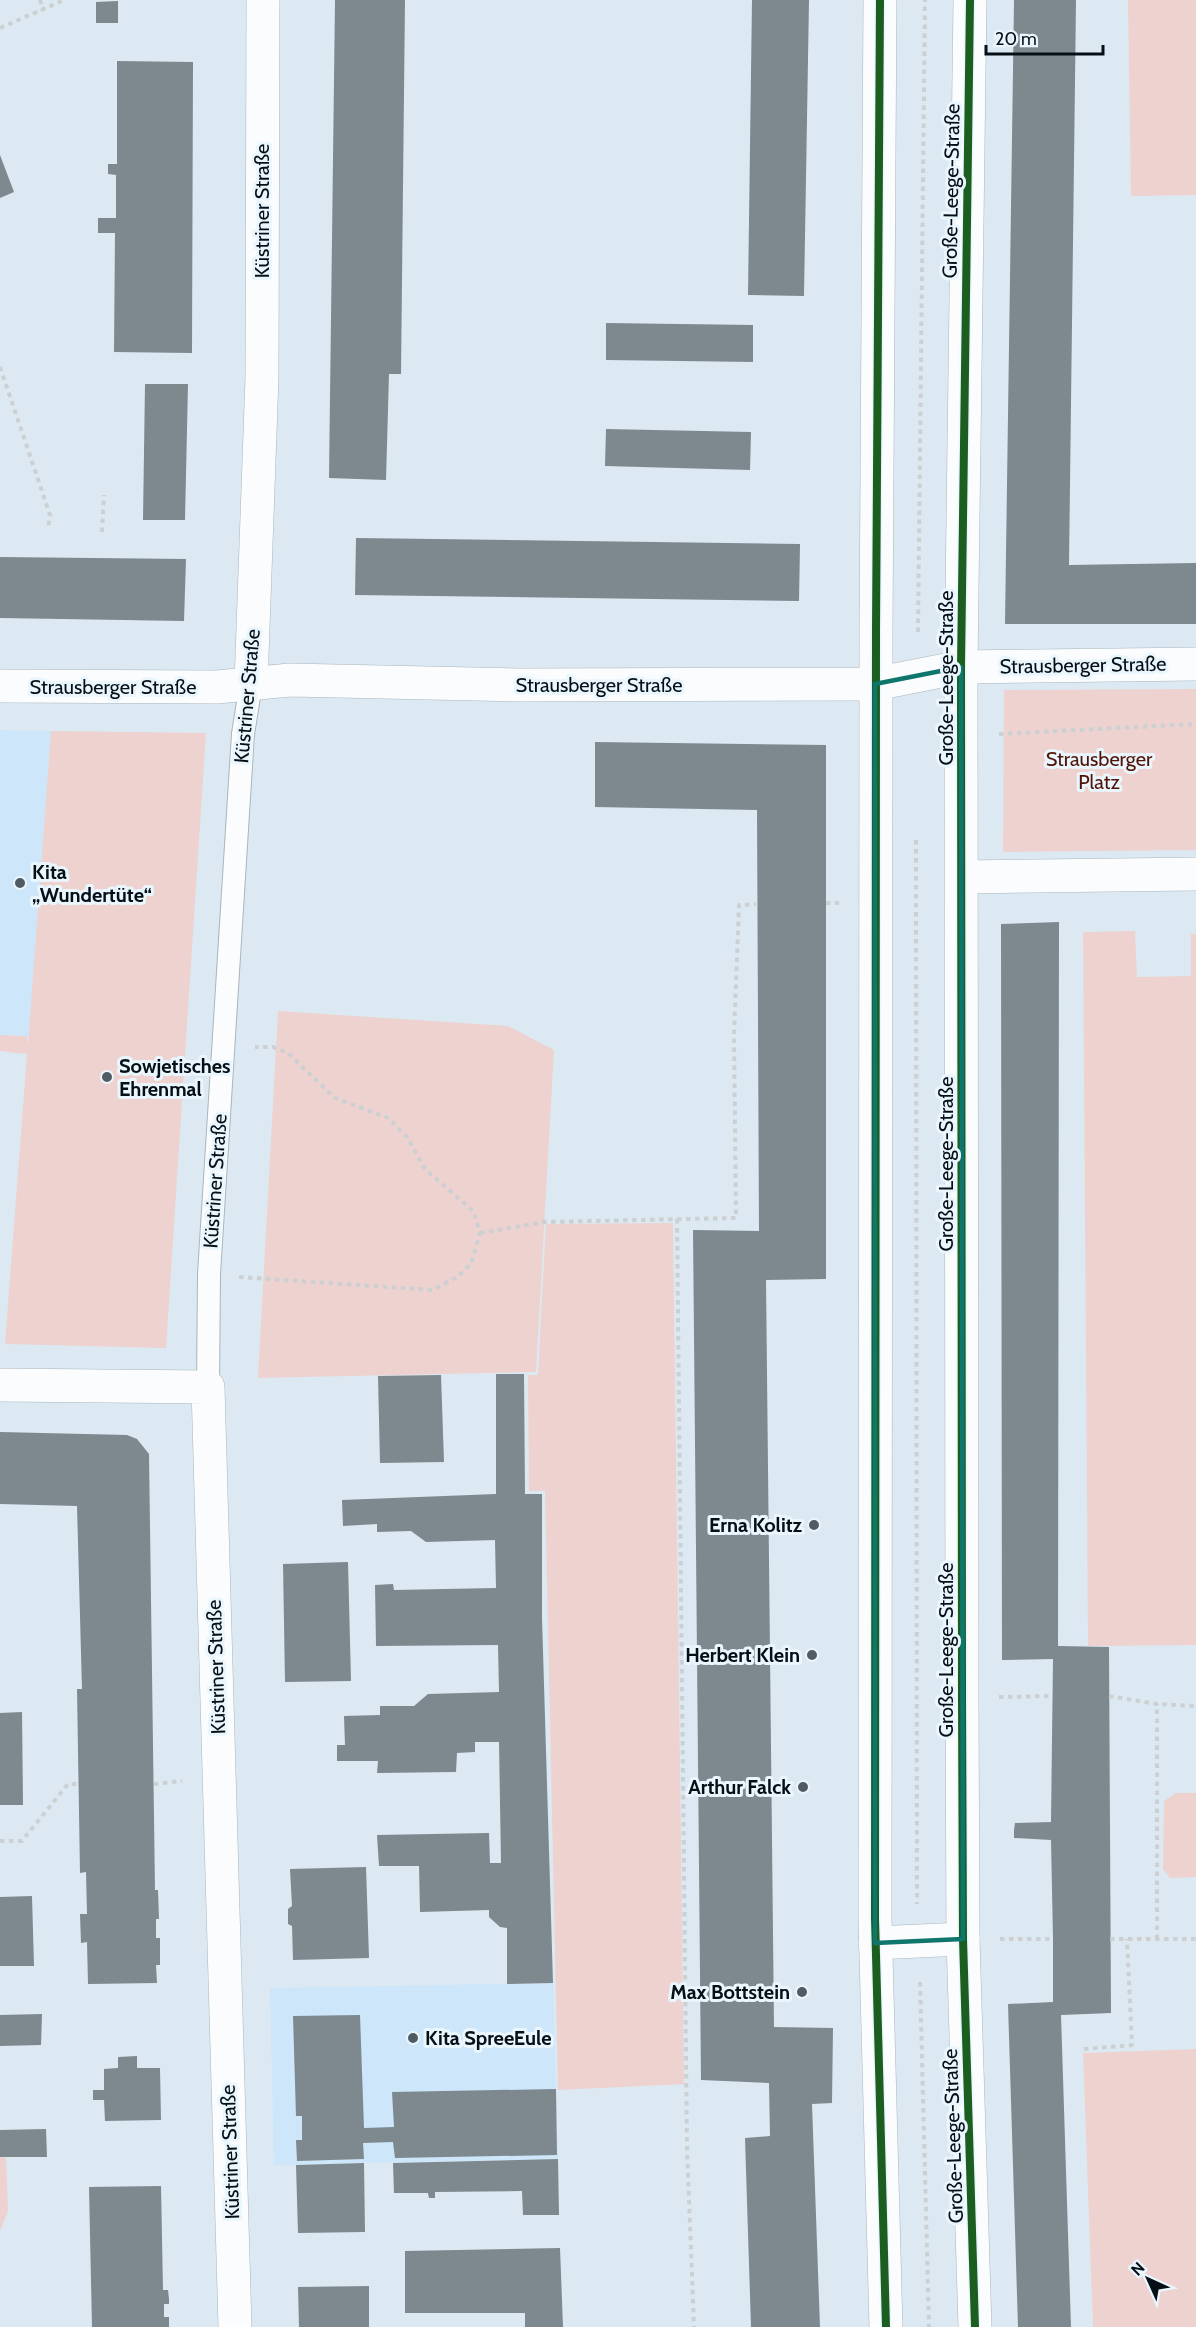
<svg xmlns="http://www.w3.org/2000/svg" width="1196" height="2327" font-family="Cabin,sans-serif">
<style>
.built{fill:#cde6f9}
.green{fill:#edd2cf}
.building{fill:#7d888f}
.lines{fill:none;stroke-linecap:round;stroke-linejoin:round}
.lane-casing{stroke:#aab5bd;stroke-width:24}
.street-casing{stroke:#aab5bd;stroke-width:34}
.path{stroke:#ccd0d2;stroke-width:4;stroke-dasharray:4.5 4.5;stroke-linecap:butt}
.lane{stroke:#fafcfd;stroke-width:22}
.street{stroke:#fafcfd;stroke-width:33}
.cycleway-casing{stroke:#eaf6fe;stroke-width:11}
.cycleway{stroke:#1b5e20;stroke-width:8}
.marked{fill:none;stroke:#0f766e;stroke-width:4.5;stroke-linejoin:round}
.poi-dot{fill:#515b63;stroke:#eaf6fe;stroke-width:2}
.labels{text-anchor:middle;dominant-baseline:central;stroke-width:6;stroke-linejoin:round;paint-order:stroke}
.street-label{font-size:20px;fill:#060f16;stroke:#eaf6fe}
.park-label{font-size:20px;fill:#511305;stroke:#eaf6fe}
.poi-label{font-size:20px;font-weight:bold;fill:#060f16;stroke:#eaf6fe;text-anchor:end}
</style>
<rect width="100%" height="100%" fill="#dce9f2"/>
<g class="built">
<polygon points="0,730 51,731 29,1036 0,1035"/>
<polygon points="553,1983 558,2159 274,2165 270,1988"/>
</g>
<g class="green">
<polygon points="1128,0 1196,0 1196,195 1131,196"/>
<polygon points="1196,689 1196,850 1003,852 1004,690"/>
<polygon points="51,731 206,733 166,1348 5,1344 27,1054 0,1051 0,1035 27,1036 28,1045"/>
<polygon points="1135,931 1137,977 1191,976 1191,934 1196,934 1196,1645 1088,1646 1083,932"/>
<polygon points="278,1011 508,1026 554,1050 536,1372 258,1378"/>
<polygon points="673,1223 684,2084 558,2090 545,1491 529,1491 528,1375 538,1375 546,1224"/>
<polygon points="1176,1793 1196,1793 1196,1877 1170,1878 1163,1869 1164,1801"/>
<polygon points="1196,2049 1196,2327 1093,2327 1083,2053"/>
<polygon points="0,2157 6,2158 8,2211 0,2231"/>
</g>
<g class="building">
<polygon points="335,0 405,0 401,374 389,374 386,480 329,478"/>
<polygon points="752,0 809,0 804,296 748,295"/>
<polygon points="1014,0 1076,0 1069,565 1196,563 1196,624 1005,624"/>
<polygon points="118,1 118,23 96,23 96,2"/>
<polygon points="117,61 193,62 192,353 114,352 115,233 98,233 98,218 116,218 116,175 108,174 108,164 117,164"/>
<polygon points="0,155 14,192 0,198"/>
<polygon points="606,323 753,325 753,362 606,360"/>
<polygon points="145,384 188,384 185,520 143,520"/>
<polygon points="606,429 751,432 750,470 605,466"/>
<polygon points="356,538 800,544 799,601 355,595"/>
<polygon points="0,557 186,559 184,621 0,618"/>
<polygon points="595,742 826,745 826,1279 766,1280 774,2027 833,2028 832,2103 812,2104 820,2327 751,2327 745,2138 770,2136 769,2083 701,2080 693,1230 759,1231 757,810 595,807"/>
<polygon points="1059,922 1058,1646 1109,1647 1111,2013 1061,2015 1071,2327 1018,2327 1008,2004 1053,2002 1053,1939 1051,1840 1014,1838 1014,1830 1015,1823 1051,1822 1053,1659 1002,1660 1001,924"/>
<polygon points="496,1374 524,1374 525,1494 542,1494 542,1618 553,1983 507,1984 507,1928 500,1927 489,1917 489,1910 420,1912 419,1866 379,1866 377,1835 489,1833 490,1863 501,1863 499,1742 475,1742 475,1752 457,1753 456,1772 377,1773 378,1761 337,1761 337,1745 345,1745 344,1716 380,1715 380,1706 414,1706 428,1694 499,1692 498,1645 376,1646 375,1585 393,1584 394,1590 496,1588 495,1540 426,1542 411,1531 377,1532 377,1524 343,1526 342,1500 496,1494"/>
<polygon points="441,1375 444,1462 380,1463 378,1376"/>
<polygon points="0,1432 127,1435 137,1439 149,1454 155,1890 158,1890 159,1919 156,1919 156,1938 160,1938 160,1965 156,1965 157,1983 88,1984 87,1942 81,1943 80,1914 87,1914 86,1872 80,1873 77,1689 82,1689 77,1506 0,1504"/>
<polygon points="348,1562 351,1681 285,1682 283,1564"/>
<polygon points="22,1712 23,1805 0,1805 0,1713"/>
<polygon points="366,1867 369,1958 293,1960 292,1926 288,1924 288,1909 292,1906 290,1869"/>
<polygon points="32,1896 34,1966 0,1966 0,1897"/>
<polygon points="42,2014 41,2045 0,2046 0,2015"/>
<polygon points="360,2015 364,2128 394,2127 392,2092 556,2089 557,2155 395,2158 393,2142 363,2143 364,2159 297,2161 296,2140 302,2140 302,2116 296,2116 293,2016"/>
<polygon points="137,2056 137,2068 160,2068 161,2120 105,2121 104,2100 93,2100 93,2090 104,2090 104,2069 118,2068 118,2057"/>
<polygon points="46,2129 47,2157 0,2157 0,2130"/>
<polygon points="558,2159 559,2215 523,2215 522,2191 435,2192 435,2198 429,2198 428,2193 394,2193 393,2163"/>
<polygon points="364,2163 365,2232 298,2233 296,2165"/>
<polygon points="161,2186 163,2290 168,2290 169,2299 169,2304 164,2304 164,2317 169,2317 169,2327 92,2327 89,2187"/>
<polygon points="560,2248 563,2327 525,2327 525,2313 405,2313 405,2251"/>
<polygon points="369,2286 369,2327 299,2327 298,2287"/>
</g>
<g class="lines">
<defs>
<polyline id="lane" points="208,1387 209,1274 243,734 251,684"/>
<g id="street">
<polyline points="880,0 876,631 875,1918 886,2327"/>
<polyline points="970,0 961,667 962,1697 963,1939 975,2327"/>
<polyline points="251,684 262,377 263,0"/>
<polyline points="0,686 217,687 290,680 519,685 875,684 961,667 1196,664"/>
<polyline points="963,877 1196,874"/>
<polyline points="0,1385 208,1387 235,2327"/>
<polyline points="875,1943 963,1939"/>
</g>
</defs>
<use href="#lane" class="lane-casing"/>
<use href="#street" class="street-casing"/>
<g class="path">
<polyline points="40,0 43,11"/>
<polyline points="0,28 64,0"/>
<polyline points="0,367 50,515 48,530"/>
<polyline points="102,532 104,495"/>
<polyline points="918,632 925,0"/>
<polyline points="999,734 1196,724"/>
<polyline points="916,840 917,1904"/>
<polyline points="826,903 839,903"/>
<polyline points="677,1219 687,2148 694,2327"/>
<polyline points="480,1233 545,1222 736,1218 734,1035 739,905 756,904"/>
<polyline points="239,1277 433,1290 457,1277 471,1264 480,1233 474,1212 425,1169 407,1137 388,1118 335,1098 288,1053 273,1047 255,1047"/>
<polyline points="1109,1696 1157,1704 1196,1706"/>
<polyline points="999,1697 1052,1696"/>
<polyline points="154,1784 182,1781"/>
<polyline points="0,1841 22,1841 68,1784 79,1784"/>
<polyline points="1000,1939 1053,1939"/>
<polyline points="1110,1939 1196,1939"/>
<polyline points="1157,1939 1157,1704"/>
<polyline points="920,1982 929,2327"/>
<polyline points="1084,2049 1132,2045 1127,1939"/>
</g>
<use href="#lane" class="lane"/>
<use href="#street" class="street"/>
<defs>
<g id="cycleway">
<polyline points="880,0 876,631 875,1918 886,2327"/>
<polyline points="970,0 961,667 962,1697 963,1939 975,2327"/>
</g>
</defs>
<use href="#cycleway" class="cycleway-casing"/>
<use href="#cycleway" class="cycleway"/>
</g>
<path class="marked" d="M961,667L963,1939L875,1943V684Z"/>
<g class="poi-dot">
<circle cx="20" cy="883" r="6"/>
<circle cx="107" cy="1077" r="6"/>
<circle cx="814" cy="1525" r="6"/>
<circle cx="812" cy="1655" r="6"/>
<circle cx="803" cy="1787" r="6"/>
<circle cx="802" cy="1992" r="6"/>
<circle cx="413" cy="2038" r="6"/>
</g>
<g class="labels">
<g class="street-label">
<text transform="translate(951 191) rotate(-89)">Große-Leege-Straße</text>
<text transform="translate(262 211) rotate(-90)">Küstriner Straße</text>
<text transform="translate(1083 665) rotate(-1)">Strausberger Straße</text>
<text transform="translate(946 678) rotate(-90)">Große-Leege-Straße</text>
<text x="599" y="685">Strausberger Straße</text>
<text x="113" y="687">Strausberger Straße</text>
<text transform="translate(247 696) rotate(-85)">Küstriner Straße</text>
<text transform="translate(946 1164) rotate(-90)">Große-Leege-Straße</text>
<text transform="translate(215 1181) rotate(-86)">Küstriner Straße</text>
<text transform="translate(946 1650) rotate(-90)">Große-Leege-Straße</text>
<text transform="translate(216 1667) rotate(-92)">Küstriner Straße</text>
<text transform="translate(953 2136) rotate(-92)">Große-Leege-Straße</text>
<text transform="translate(230 2152) rotate(-92)">Küstriner Straße</text>
</g>
<g class="park-label">
<text x="1099" y="759">Strausberger<tspan x="1099" dy="23">Platz</tspan></text>
</g>
<g class="poi-label">
<text x="32" y="872" text-anchor="start">Kita<tspan x="32" dy="23">„Wundertüte“</tspan></text>
<text x="119" y="1066" text-anchor="start">Sowjetisches<tspan x="119" dy="23">Ehrenmal</tspan></text>
<text x="802" y="1525">Erna Kolitz</text>
<text x="800" y="1655">Herbert Klein</text>
<text x="791" y="1787">Arthur Falck</text>
<text x="790" y="1992">Max Bottstein</text>
<text x="425" y="2038" text-anchor="start">Kita SpreeEule</text>
</g>
</g>
<g transform="translate(1148 2279) rotate(315)" stroke="#eaf6fe" stroke-width="4.5" paint-order="stroke">
<path d="M0-4.5L10 22L0 15L-10 22Z" fill="#060f16"/>
<text y="-9" font-size="16" font-weight="bold" text-anchor="middle" fill="#060f16">N</text>
</g>
<path d="M986 45v9h117v-9" fill="none" stroke="#060f16" stroke-width="3"/>
<text x="995" y="45" font-size="18" fill="#060f16" stroke="#eaf6fe" stroke-width="4.5" paint-order="stroke">20 m</text>
</svg>
